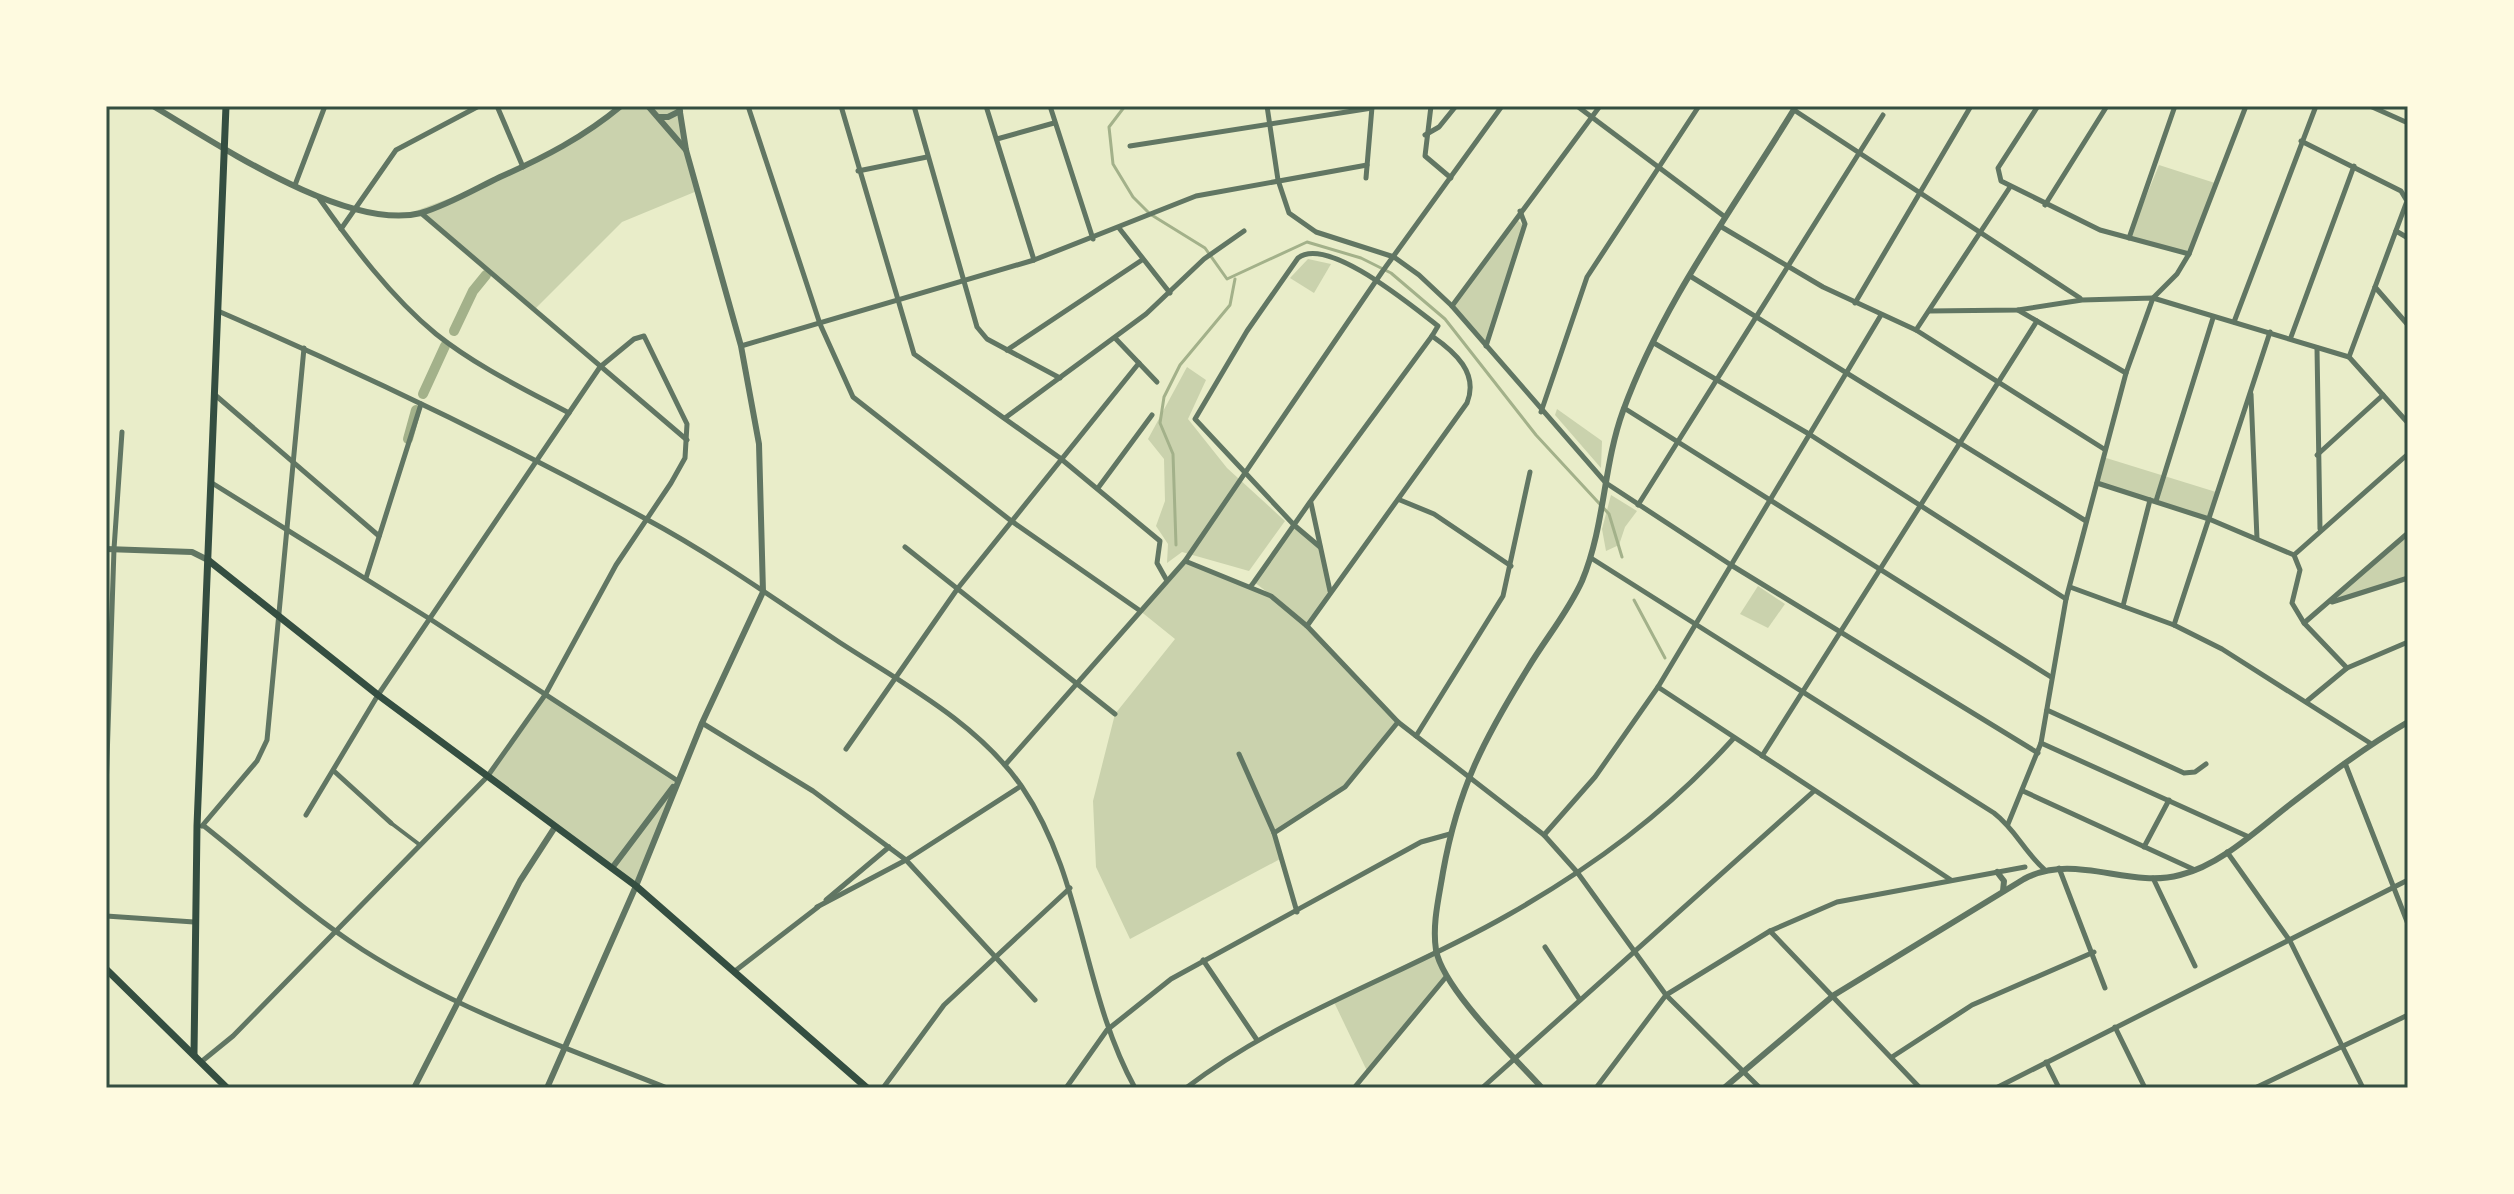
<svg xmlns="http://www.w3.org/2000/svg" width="2514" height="1194" font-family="Helvetica,sans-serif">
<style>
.green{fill:#cad2ad}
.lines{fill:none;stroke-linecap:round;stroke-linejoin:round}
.stream{stroke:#a3b18a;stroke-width:3}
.canal{stroke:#a3b18a;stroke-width:10}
.pedestrian{stroke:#617663;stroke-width:4}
.minor{stroke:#617663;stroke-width:5}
.tertiary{stroke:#617663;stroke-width:6}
.secondary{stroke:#344e41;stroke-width:7}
.neatline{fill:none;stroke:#344e41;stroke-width:3}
</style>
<rect width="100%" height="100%" fill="#e9edc9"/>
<g class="green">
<polygon points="621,106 679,106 697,191 622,222 535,309 418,210 472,190 567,145"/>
<polygon points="2159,165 2218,184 2189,254 2129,238"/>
<polygon points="1516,219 1523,225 1486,346 1452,306"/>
<polygon points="1308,259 1331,264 1314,293 1290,278"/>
<polygon points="1187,367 1206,380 1188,419 1227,468 1285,521 1249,571 1182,552 1167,563 1168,544 1156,526 1165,501 1164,459 1148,439"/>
<polygon points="1557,409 1602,441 1601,468 1555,415"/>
<polygon points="2103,457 2216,492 2209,519 2097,483"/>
<polygon points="1611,495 1637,511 1625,527 1619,545 1606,551 1602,529"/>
<polygon points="1294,525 1320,547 1330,592 1307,626 1398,722 1345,787 1274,833 1282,858 1130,939 1096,867 1093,801 1115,714 1175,639 1139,610 1185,561 1267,592 1254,582"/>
<polygon points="2408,533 2408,578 2327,603"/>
<polygon points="1758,586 1785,604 1768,628 1740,614"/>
<polygon points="545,695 678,781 636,886 487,777"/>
<polygon points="1436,950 1446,977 1368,1073 1333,1000"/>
</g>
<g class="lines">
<g class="stream">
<polyline points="1125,106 1109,127 1113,164 1133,197 1150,214 1205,248 1227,279 1307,242 1361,258 1391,273 1445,319 1536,435 1609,514 1622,557"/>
<polyline points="1176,545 1173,454 1160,423 1164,397 1180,365 1230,305 1235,279"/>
<polyline points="1634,600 1665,658"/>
</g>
<g class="canal">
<polyline points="454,331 473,291 486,275"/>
<polyline points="423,394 445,346"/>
<polyline points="408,439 416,410"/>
</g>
<polyline class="pedestrian" points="391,823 420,845"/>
<g class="minor">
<polyline points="497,106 523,167"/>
<polyline points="748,106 820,324 853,397 1010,520 1139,610"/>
<polyline points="841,106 914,354 1060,458 1160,541 1157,563 1166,579"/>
<polyline points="914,106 977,327 987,339 1060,378"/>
<polyline points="986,106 1034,260"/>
<polyline points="1050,106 1093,239"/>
<polyline points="1267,106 1278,180 1289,213 1316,232 1394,257 1419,275 1452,306 1606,483 1731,565 2038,753"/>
<polyline points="1431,106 1425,156 1451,178"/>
<polyline points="1577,106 1725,217"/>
<polyline points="2038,106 1998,168 2001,181 2100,230 2189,254"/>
<polyline points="2370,106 2408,123"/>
<polyline points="1794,110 2080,298"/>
<polyline points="1425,135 1439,127 1456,106"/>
<polyline points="997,139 1054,123"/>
<polyline points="2301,141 2401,191 2407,201 2349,357"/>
<polyline points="1130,146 1372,108"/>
<polyline points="858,171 927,157"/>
<polyline points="1366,178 1372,107"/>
<polyline points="295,185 325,106"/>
<path d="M319,198C352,245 391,297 436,334C476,366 524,389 569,413"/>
<polyline points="2045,205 2107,106"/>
<polyline points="421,213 687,440"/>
<polyline points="1720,226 1823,287 1916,330 2104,449"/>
<polyline points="1119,228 1170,293"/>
<polyline points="341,229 396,150 479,106"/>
<polyline points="2396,231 2408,238"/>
<polyline points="2129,238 2175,106"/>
<polyline points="1690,276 2086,521"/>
<polyline points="2375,287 2408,325"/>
<polyline points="1855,303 1971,106"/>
<polyline points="1452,306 1600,106"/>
<polyline points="2018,310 2126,373"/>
<path d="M218,311C363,374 507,443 646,519C713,555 776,600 839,642C902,683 978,723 1022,787C1084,878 1082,992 1135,1088"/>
<polyline points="1929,311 2018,310 2082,300 2153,298 2349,357"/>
<polyline points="2234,322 2316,106"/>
<polyline points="1916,330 2010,187"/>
<polyline points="2291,337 2354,166"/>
<polyline points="1115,338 1157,382"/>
<polyline points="1654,343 1809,434 2066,599"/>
<polyline points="741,346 1034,260 1196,196 1367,165"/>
<polyline points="1486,346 1525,224 1520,211"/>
<polyline points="2317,348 2320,529"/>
<polyline points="1007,350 1142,260"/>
<polyline points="2349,357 2408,423"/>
<polyline points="214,394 379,536"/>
<polyline points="2251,394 2257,539"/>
<polyline points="1624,408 2051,677"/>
<polyline points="1541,412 1587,277 1699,106"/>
<polyline points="1005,418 1146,314 1204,259 1244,231"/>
<polyline points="2317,455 2383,395"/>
<polyline points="212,483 430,619 678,781"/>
<polyline points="2097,483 2209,519 2294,555 2300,570 2292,603 2304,623 2347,668"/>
<polyline points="1098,488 1152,415"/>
<polyline points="1400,500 1434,514 1511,566"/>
<polyline points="2156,501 2213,318"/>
<polyline points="1311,503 1330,591"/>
<polyline points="1638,505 1883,115"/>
<polyline points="905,547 1115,714"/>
<polyline points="2294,555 2408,454"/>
<path d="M1591,558L1994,813C2015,829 2024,851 2044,869"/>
<polyline points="1185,561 1271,596 1307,626 1398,722 1544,835 1577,872 1666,995 1760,1088"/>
<polyline points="366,578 421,404"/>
<path d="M1251,586L1254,582L1310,502L1432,336L1438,326C1414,308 1328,235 1298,258L1247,331L1195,419L1294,525L1320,547"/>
<polyline points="2070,587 2174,625 2222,649 2370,743"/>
<polyline points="2332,602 2408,578"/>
<polyline points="2123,606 2150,500"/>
<polyline points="2304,623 2408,533"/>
<polyline points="2174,625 2270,332"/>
<path d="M1307,626L1467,403C1479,373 1455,352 1432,336"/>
<polyline points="1658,687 1951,880"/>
<polyline points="2307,701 2347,668 2408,642"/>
<polyline points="2047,710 2184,773 2195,772 2206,764"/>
<polyline points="702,723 813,791 906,860 1035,1000"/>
<polyline points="1416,736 1503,596 1530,472"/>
<polyline points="2041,743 2249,837"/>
<polyline points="846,749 958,588 1139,363"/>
<polyline points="1239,754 1274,833 1297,912"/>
<polyline points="1762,756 2037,321"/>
<polyline points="2345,763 2408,924"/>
<polyline points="1005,765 1185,561 1382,272 1502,106"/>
<polyline points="335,772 391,823"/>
<polyline points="106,790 114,549 122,432"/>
<polyline points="2023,791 2195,870"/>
<polyline points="2008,824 2041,743 2066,599 2126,373 2153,298 2177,274 2189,254 2246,106"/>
<polyline points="202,826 257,761 267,740 304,348"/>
<path d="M204,826C256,867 307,914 363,950C457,1010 564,1047 667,1088"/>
<polyline points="1274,833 1345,787 1398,722"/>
<polyline points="1544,835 1595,777 1658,687 1881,315"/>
<polyline points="2144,847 2169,800"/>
<polyline points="2227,852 2290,941 2363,1088"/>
<polyline points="2059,868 2105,988"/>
<polyline points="2153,878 2195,966"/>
<polyline points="826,900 889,847"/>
<polyline points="817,907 906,860 1021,786"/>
<polyline points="106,916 194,922"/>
<polyline points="1770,931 1920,1088"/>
<polyline points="1545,947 1580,1000"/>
<polyline points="1203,960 1257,1040"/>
<polyline points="735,971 818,907"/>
<polyline points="2115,1027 2145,1088"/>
<polyline points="1892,1057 1972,1005 2094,952"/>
<polyline points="201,1062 233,1036 487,777 545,695 616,565 671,483 685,458 687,424 644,336 634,339 600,367 378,695 306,815"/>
<polyline points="2046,1062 2059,1088"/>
<polyline points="883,1088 944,1005 1070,888"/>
<polyline points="1066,1088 1107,1030 1171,979 1421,842 1450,834"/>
<path d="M1186,1088C1284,1013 1402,976 1508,915C1594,866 1666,813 1733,739"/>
<polyline points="1354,1088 1446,977"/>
<polyline points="1482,1088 1814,791"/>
<polyline points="1596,1088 1666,995 1770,931 1837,902 2025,867"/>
<polyline points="1996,1088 2408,880"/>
<polyline points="2255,1088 2408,1015"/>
</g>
<g class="tertiary">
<path d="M153,106C216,143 347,232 421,213C448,205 475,189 500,177C543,158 584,137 621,106"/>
<polyline points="648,106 686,150"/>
<polyline points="659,117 668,117 680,111"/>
<polyline points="106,549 192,552 208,560"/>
<polyline points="612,868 673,787"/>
<polyline points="1997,872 2004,881 2003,891"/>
<polyline points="414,1088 520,881 555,827"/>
<polyline points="547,1088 636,886 702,723 763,592 759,444 741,346 686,150 679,106"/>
<path d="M1542,1088C1514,1057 1443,989 1436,950C1432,924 1439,897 1443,872C1458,788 1484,739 1528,668C1546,638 1568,612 1582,581C1605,526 1603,466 1623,411C1663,301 1736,205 1796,106"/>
<path d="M1724,1088L1834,995L2024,879C2075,852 2128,889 2180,875C2220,865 2256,831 2288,806C2327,776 2365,747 2408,722"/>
</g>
<g class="secondary">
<polyline points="208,560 378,695 636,886 867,1088"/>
<polyline points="106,969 227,1088"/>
<polyline points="194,1054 197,826 226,106"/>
</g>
</g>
<rect width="2514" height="1194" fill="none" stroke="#fefae0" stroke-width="216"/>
<rect x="108" y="108" width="2298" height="978" class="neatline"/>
</svg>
